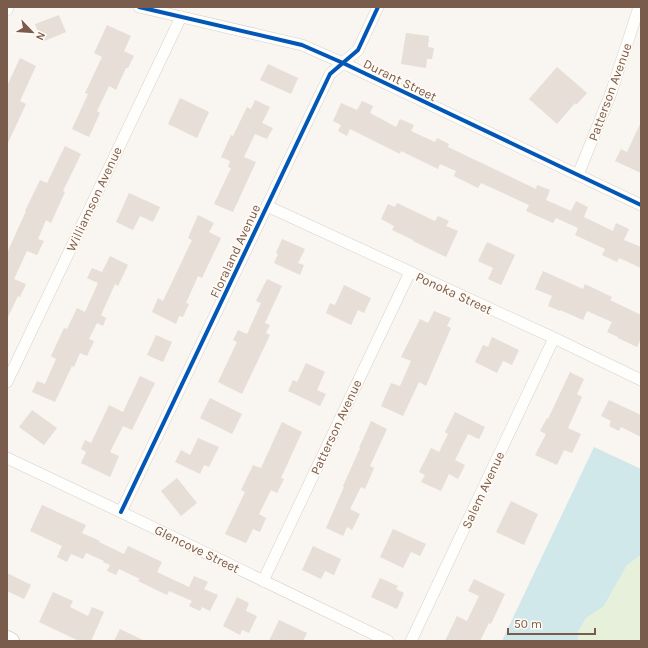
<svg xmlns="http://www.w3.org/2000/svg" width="648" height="648" font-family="Karla,sans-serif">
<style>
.green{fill:#e7f0db}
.water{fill:#d0e8ea}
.building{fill:#e6ded7}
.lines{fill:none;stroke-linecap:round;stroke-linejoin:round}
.street-casing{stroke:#d7d1cb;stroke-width:12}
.secondary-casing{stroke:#d9d2cb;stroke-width:18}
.street{stroke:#fefefd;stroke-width:11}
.secondary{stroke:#fefefd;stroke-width:16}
.cycleway-casing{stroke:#fffaf3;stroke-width:6}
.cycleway{stroke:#0057b8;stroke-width:4}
.labels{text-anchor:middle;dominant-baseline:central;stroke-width:3.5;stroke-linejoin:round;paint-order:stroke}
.street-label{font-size:13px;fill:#7a5c4d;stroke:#fffaf3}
</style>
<rect width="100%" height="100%" fill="#f9f5f0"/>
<polygon class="green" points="641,555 641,641 578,641 578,632 586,618 604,606 627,565"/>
<polygon class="water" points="594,447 641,469 641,555 627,565 604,606 586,618 578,632 578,641 502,641"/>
<g class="building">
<polygon points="59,15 66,32 42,42 35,24"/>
<polygon points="107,25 131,36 124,51 134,56 128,68 126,68 116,90 109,86 97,111 100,113 89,137 72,129 88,94 85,93 102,57 94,53"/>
<polygon points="406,33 429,36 428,47 434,48 432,59 427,59 426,68 401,64"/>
<polygon points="20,58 36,66 20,101 26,104 7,145 7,86"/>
<polygon points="268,64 298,78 291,94 260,80"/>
<polygon points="557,67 587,93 576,105 575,103 557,124 529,99"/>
<polygon points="180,98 209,112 197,138 168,124"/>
<polygon points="255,100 270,107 262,123 273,128 267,139 255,134 244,157 256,162 233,212 214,204 231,168 228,167 230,161 221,157 231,135 233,136 247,107 251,109"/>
<polygon points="362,101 373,106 370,113 396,127 400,119 414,125 411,131 435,142 437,138 449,144 448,147 536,189 537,185 550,190 546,200 571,211 576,201 588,207 584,217 613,231 616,223 629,229 624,240 641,247 641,268 619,258 617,262 602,255 605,249 575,235 578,228 556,218 553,223 526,211 529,205 481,183 478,188 454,176 456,171 440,164 438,169 401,151 400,154 350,129 347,136 338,131 341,125 333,121 341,103 357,110"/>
<polygon points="641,122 641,173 615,161 621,149 627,152"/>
<polygon points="65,146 81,154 63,191 65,192 51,223 46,220 38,239 44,241 37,255 27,251 14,279 26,284 20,297 18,296 7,319 7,253 26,211 25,211 40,180 47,183"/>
<polygon points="129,193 160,207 153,222 140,216 133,230 116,222"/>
<polygon points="397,203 435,221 438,216 449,221 446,226 458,231 446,257 413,241 413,240 392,230 394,226 381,219 388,204 395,207"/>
<polygon points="198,215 214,223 209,232 221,238 202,278 198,276 186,303 189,304 183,317 179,316 176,324 152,312 158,298 163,301 192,240 188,238"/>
<polygon points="282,239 305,249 298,263 304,265 300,275 274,263 278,254 276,253"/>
<polygon points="487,242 515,255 501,285 488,279 493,268 478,261"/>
<polygon points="110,256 128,265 118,286 115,284 101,315 106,318 103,326 97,323 89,339 94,341 87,356 80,353 74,367 72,366 55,402 32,392 37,381 45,384 56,359 51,356 64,328 67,329 77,308 85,312 98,283 87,278 92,268 102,272"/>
<polygon points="543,271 583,289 585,284 612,297 610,300 641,315 641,339 637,347 618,338 618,337 607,332 612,322 587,311 583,320 560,310 560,311 548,306 552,296 535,289"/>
<polygon points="267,279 282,286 265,323 270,325 266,333 270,335 242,394 218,382 237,342 233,340 238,330 247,334 261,303 256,301"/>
<polygon points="344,285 371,298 364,313 358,310 351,325 326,313 330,303 335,305"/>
<polygon points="434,311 451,318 447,326 451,328 426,386 419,382 403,416 381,406 391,383 400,386 411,361 401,357 420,319 428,323"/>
<polygon points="156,335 172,342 163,362 147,355"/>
<polygon points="492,337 519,350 512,365 503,361 497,373 475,362 483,345 488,347"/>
<polygon points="306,363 325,372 317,390 326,394 320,406 288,391 293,380 297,382"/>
<polygon points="570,372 584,379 577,394 582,397 568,428 581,434 572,453 564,450 557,465 535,455 546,434 540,431 547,418 548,419"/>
<polygon points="140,376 155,383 132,430 123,426 110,452 119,456 110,477 81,463 86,452 81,449 85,440 91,443 109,405 123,412"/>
<polygon points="210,398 242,414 232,434 200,418"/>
<polygon points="609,400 641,415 641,437 621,427 619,431 609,426 611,421 601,416"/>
<polygon points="32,410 57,428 44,445 19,427"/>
<polygon points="455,412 485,427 479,439 468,434 455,460 465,465 458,479 449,474 441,491 421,482 425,475 419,472 431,448 439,452 448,434 445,432"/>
<polygon points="371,421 387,429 370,466 374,468 365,489 361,487 350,509 360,514 352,530 347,527 343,536 326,528 344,487 343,486 360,448 359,448"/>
<polygon points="282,422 302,432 281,478 284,479 277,493 271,490 259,514 266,518 260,532 253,529 246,543 225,534 245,492 241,490 253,465 261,468"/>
<polygon points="198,438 219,447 209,467 204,465 200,474 175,462 181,450 190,455"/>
<polygon points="177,478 197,503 181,516 161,491"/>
<polygon points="511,501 538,514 524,545 496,532"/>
<polygon points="42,505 86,525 82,533 100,541 99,542 124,554 128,546 162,562 157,572 189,587 194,576 208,582 204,589 218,595 210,611 202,607 200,611 189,606 192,601 169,591 167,595 138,581 140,579 119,569 116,575 107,571 110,565 103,562 104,561 86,553 83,559 71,554 67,562 57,557 62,546 30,531"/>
<polygon points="393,529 426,544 420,556 411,552 403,568 380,557"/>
<polygon points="313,546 341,559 334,575 325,571 321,579 302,570"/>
<polygon points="7,573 31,585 24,599 7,591"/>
<polygon points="380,578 398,586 396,589 404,593 397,609 371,597"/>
<polygon points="474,579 505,594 491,624 489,623 480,641 445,641 457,616 467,621 479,596 468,591"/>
<polygon points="53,592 73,601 70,607 88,616 92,607 104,612 91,641 79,641 39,622"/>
<polygon points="237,597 249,603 246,611 257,616 249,633 242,630 240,635 223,626"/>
<polygon points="279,620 307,633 303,641 269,641"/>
<polygon points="120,629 145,641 114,641"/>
</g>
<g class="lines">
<defs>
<g id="street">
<polyline points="139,7 302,45 343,63 641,205"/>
<polyline points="7,10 8,7"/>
<polyline points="578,175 611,93 639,7"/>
<polyline points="267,206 554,338 641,380"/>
<polyline points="7,382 181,17"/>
<polyline points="7,458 121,512 388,641"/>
<polyline points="121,512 330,74 358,50 378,7"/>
<polyline points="263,581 410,272"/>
<polyline points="411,641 554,338"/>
</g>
<polyline id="secondary" points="7,639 11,641"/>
</defs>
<use href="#street" class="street-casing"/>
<use href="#secondary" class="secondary-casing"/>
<use href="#street" class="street"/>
<use href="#secondary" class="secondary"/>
<defs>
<g id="cycleway">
<polyline points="139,7 302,45 343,63 641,205"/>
<polyline points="121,512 330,74 358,50 378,7"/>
</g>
</defs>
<use href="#cycleway" class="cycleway-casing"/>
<use href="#cycleway" class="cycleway"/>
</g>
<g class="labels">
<g class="street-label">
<text transform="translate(400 80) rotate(26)">Durant Street</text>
<text transform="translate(610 92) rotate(-70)">Patterson Avenue</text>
<text transform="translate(94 199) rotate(-65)">Williamson Avenue</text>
<text transform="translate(235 251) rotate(-65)">Floraland Avenue</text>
<text transform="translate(454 293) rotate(25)">Ponoka Street</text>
<text transform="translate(336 427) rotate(-65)">Patterson Avenue</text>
<text transform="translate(483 490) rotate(-65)">Salem Avenue</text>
<text transform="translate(197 549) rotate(26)">Glencove Street</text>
</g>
</g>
<rect width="648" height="648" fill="none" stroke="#7a5c4d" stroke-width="16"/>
<g transform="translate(32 32) rotate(115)" stroke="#fffaf3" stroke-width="3" paint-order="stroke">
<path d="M0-3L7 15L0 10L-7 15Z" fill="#7a5c4d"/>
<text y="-6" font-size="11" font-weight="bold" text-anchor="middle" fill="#7a5c4d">N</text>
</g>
<path d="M508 628v6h87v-6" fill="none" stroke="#7a5c4d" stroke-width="2"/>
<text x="514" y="628" font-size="12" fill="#7a5c4d" stroke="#fffaf3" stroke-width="3" paint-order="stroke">50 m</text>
</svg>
